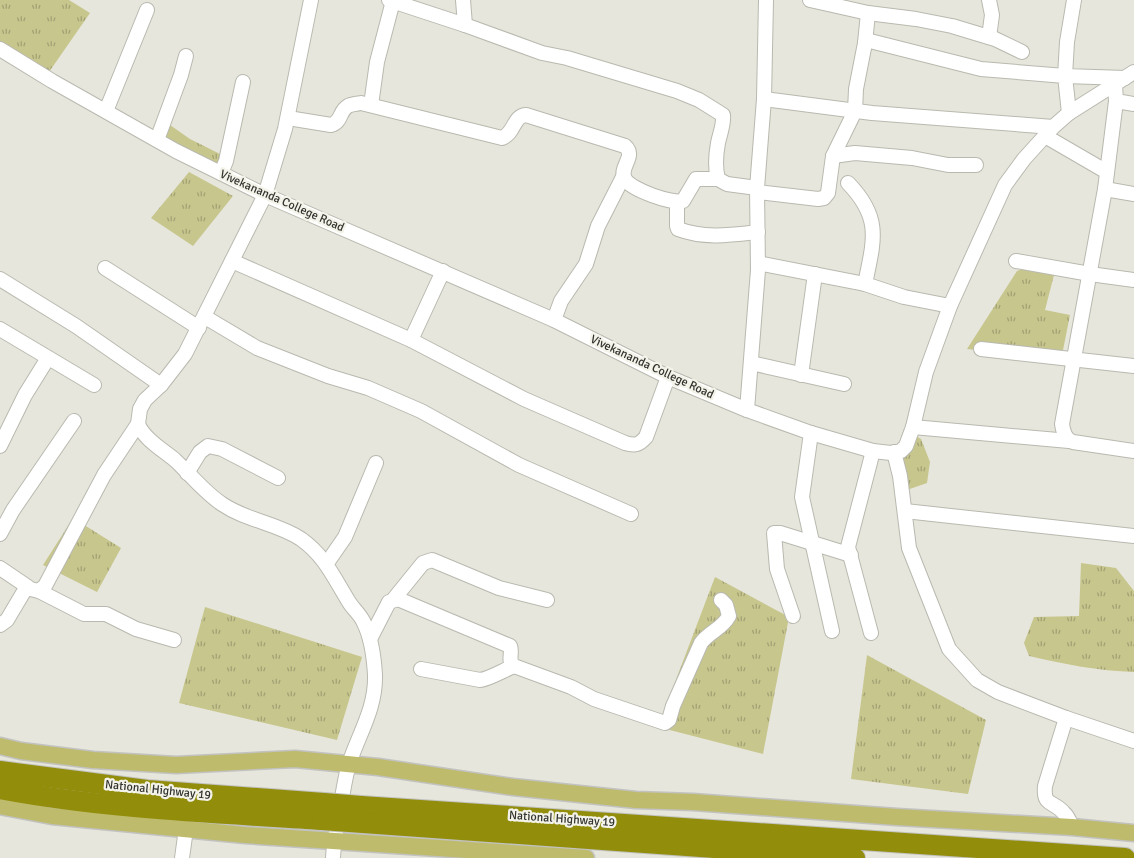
<svg xmlns="http://www.w3.org/2000/svg" width="1134" height="858" font-family="Signika,sans-serif">
<style>
.park{fill:url(#park-tufts)}
.lines{fill:none;stroke-linecap:round;stroke-linejoin:round}
.minor-casing{stroke:#b9b9b0;stroke-width:16}
.major-casing{stroke:#c2c2c0;stroke-width:19}
.highway-casing{stroke:#c2c2c0;stroke-width:22}
.minor{stroke:#fff;stroke-width:14}
.major{stroke:#bebb6c;stroke-width:16}
.highway{stroke:#928d0a;stroke-width:20}
.highway-bridge-casing{stroke:#c2c2c0;stroke-width:22;stroke-linecap:butt}
.highway-bridge{stroke:#928d0a;stroke-width:20}
.labels{text-anchor:middle;dominant-baseline:central;stroke-width:4.5;stroke-linejoin:round;paint-order:stroke}
.street-label{font-size:12px;fill:#32322e;stroke:#f3f3e9}
</style>
<defs>
<pattern id="park-tufts" width="24" height="20" patternUnits="userSpaceOnUse" patternTransform="scale(1.25)"><rect width="24" height="20" fill="#c7c68d"/><path d="M3 7l-1-3M5 7V3M7 7l1-3M15 17l-1-3M17 17v-4M19 17l1-3" fill="none" stroke="#a2a174"/></pattern>
</defs>
<rect width="100%" height="100%" fill="#e6e6dc"/>
<g class="park">
<polygon points="0,0 69,0 90,13 49,72 0,43"/>
<polygon points="160,118 190,139 222,155 218,168 153,134"/>
<polygon points="189,172 233,196 193,246 151,218"/>
<polygon points="1035,265 1054,275 1045,310 1070,315 1061,360 967,349 1017,271"/>
<polygon points="904,429 921,439 930,462 927,483 901,492 896,451"/>
<polygon points="73,518 121,548 97,592 43,565"/>
<path d="M1081,563L1116,568L1134,591V672C1098,671 1064,664 1029,656L1024,643L1034,617L1079,616Z"/>
<polygon points="715,577 789,617 763,754 658,727"/>
<polygon points="205,607 362,657 337,740 179,703"/>
<polygon points="867,655 986,720 968,794 851,779"/>
</g>
<g class="lines">
<defs>
<g id="minor">
<path d="M311,0L285,129L265,195L185,354L161,385L145,400L140,409L138,424C144,439 163,450 175,460C191,475 204,492 222,504C247,521 277,523 301,539C325,556 334,578 349,602C353,609 361,615 364,623C372,639 374,658 375,675C376,707 360,732 350,761C346,773 344,786 342,798C338,818 334,838 333,858"/>
<path d="M389,0L465,25L542,53L567,58L677,91L699,100L723,115C724,125 720,133 718,143C716,154 715,168 718,179L727,184L757,188"/>
<polyline points="463,0 465,25"/>
<polyline points="810,0 868,13 916,19 952,26 995,39 1022,52"/>
<polyline points="1074,0 1067,42 1065,76 1125,78"/>
<polyline points="989,37 992,15 989,0"/>
<polyline points="865,43 868,13"/>
<polyline points="0,49 52,81 176,151 265,195 554,320 668,377 747,410 811,433 873,451 891,453 901,451 906,446 913,427 926,372 950,306 1005,185 1024,159 1053,127 1069,113 1134,72"/>
<path d="M1115,85L1116,101L1105,189L1062,424C1063,431 1066,440 1073,442L1134,451"/>
<polyline points="764,99 872,113 1053,127"/>
<polyline points="1116,101 1134,104"/>
<polyline points="371,105 377,62 393,1"/>
<polyline points="106,111 147,10"/>
<path d="M288,118L331,125C342,122 339,111 348,106C351,104 356,104 361,103L502,138C515,133 513,116 526,115L625,146C637,157 618,167 625,179C631,190 672,204 683,201L696,179H718"/>
<polyline points="1045,136 1107,172"/>
<polyline points="157,140 181,75 186,56"/>
<polyline points="833,156 855,153 912,158 948,165 976,165"/>
<polyline points="221,173 226,161 243,82"/>
<path d="M848,183C882,218 874,240 865,284L904,297L950,306"/>
<polyline points="1105,189 1134,194"/>
<polyline points="758,192 818,199 824,198 828,193 833,156 855,111 856,89 865,43 870,41 981,69 1065,76 1069,113"/>
<path d="M677,203V226L678,229C704,239 731,235 758,232"/>
<path d="M232,261L411,340L524,399L625,443C635,446 639,445 646,437L668,377"/>
<polyline points="1016,261 1090,274 1134,280"/>
<polyline points="758,263 865,284"/>
<polyline points="105,268 199,328"/>
<polyline points="0,279 76,326 161,385"/>
<polyline points="205,317 257,348 328,376 368,388 421,411 519,465 631,514"/>
<polyline points="554,320 561,301 586,264 598,226 623,177"/>
<polyline points="0,329 94,385"/>
<polyline points="411,340 443,271"/>
<polyline points="981,349 1134,366"/>
<polyline points="751,363 844,384"/>
<polyline points="801,375 815,274"/>
<polyline points="747,410 758,270 757,188 764,99 766,0"/>
<polyline points="913,427 1069,441"/>
<polyline points="811,433 802,497 832,631"/>
<polyline points="0,446 25,395 48,358"/>
<polyline points="894,452 900,476 909,548 949,649 977,680 998,692 1066,718 1134,741"/>
<polyline points="187,473 200,452 208,446 222,449 278,478"/>
<polyline points="905,511 1134,536"/>
<polyline points="0,534 13,510 74,421"/>
<polyline points="327,563 345,537 376,463"/>
<polyline points="0,568 28,587"/>
<polyline points="39,591 84,614 106,614 136,629 174,640"/>
<polyline points="393,600 423,563 432,560 499,588 547,600"/>
<polyline points="793,616 777,569 774,533 780,533 851,555"/>
<polyline points="0,625 7,620 26,588 39,591 45,586 104,475 138,424"/>
<polyline points="871,633 848,547 873,451"/>
<path d="M370,639L389,602L398,599L510,646C513,653 507,661 514,666L571,687L594,699L665,723L669,720L673,706L701,643C709,632 722,629 729,616L726,605L721,600"/>
<path d="M421,669L480,680C489,679 504,670 514,666"/>
<path d="M1066,718L1045,786C1043,807 1053,800 1064,813C1068,816 1070,822 1072,827"/>
<polyline points="182,858 186,829"/>
</g>
<g id="major">
<polyline points="0,746 21,751 93,760 176,765 295,759 378,767 513,787 636,800 693,802 897,817 1072,827 1134,833"/>
<polyline points="0,806 52,816 245,835 586,858"/>
</g>
<g id="highway">
<polyline points="0,771 147,790 324,803"/>
<path d="M0,789C106,809 215,813 322,820"/>
<polyline points="361,806 1125,858"/>
<polyline points="363,823 855,858"/>
</g>
</defs>
<use href="#minor" class="minor-casing"/>
<use href="#major" class="major-casing"/>
<use href="#highway" class="highway-casing"/>
<use href="#minor" class="minor"/>
<use href="#major" class="major"/>
<use href="#highway" class="highway"/>
<defs>
<g id="highway-bridge">
<polyline points="324,803 361,806"/>
<polyline points="322,820 363,823"/>
</g>
</defs>
<use href="#highway-bridge" class="highway-bridge-casing"/>
<use href="#highway-bridge" class="highway-bridge"/>
</g>
<g class="labels">
<g class="street-label">
<text transform="translate(282 201) rotate(24)">Vivekananda College Road</text>
<text transform="translate(652 367) rotate(25)">Vivekananda College Road</text>
<text transform="translate(158 790) rotate(6)">National Highway 19</text>
<text transform="translate(562 819) rotate(4)">National Highway 19</text>
</g>
</g>
</svg>
